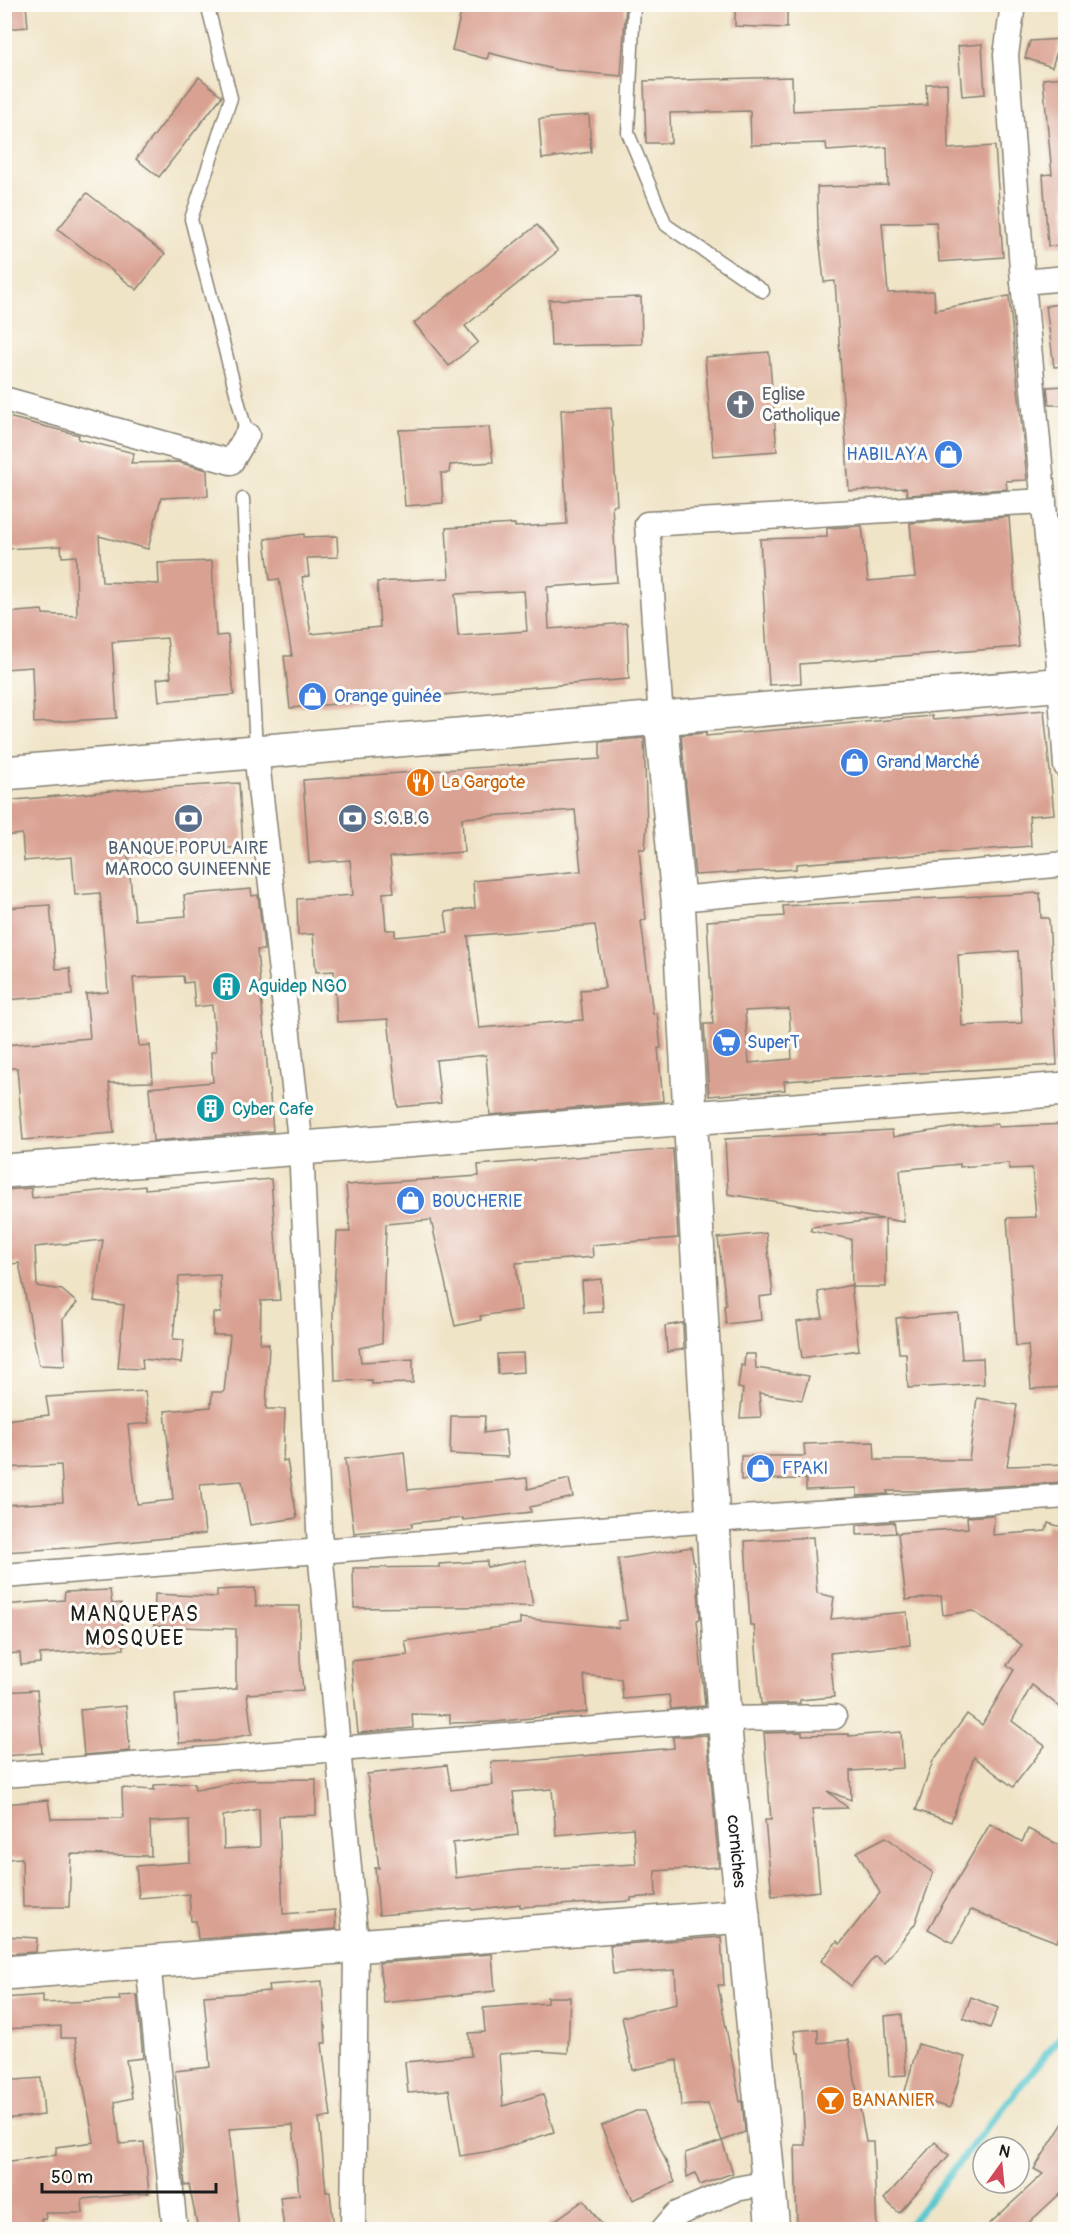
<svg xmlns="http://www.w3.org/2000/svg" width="1070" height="2234" font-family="Pangolin,sans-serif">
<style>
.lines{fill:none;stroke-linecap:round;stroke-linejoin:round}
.stream{stroke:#5ac7cf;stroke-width:7}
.building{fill:#d9a192;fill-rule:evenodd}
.lane-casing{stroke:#868072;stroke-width:15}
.street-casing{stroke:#868072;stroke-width:27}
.secondary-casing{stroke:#868072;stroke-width:36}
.lane{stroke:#fff;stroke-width:12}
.street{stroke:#fff;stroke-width:24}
.secondary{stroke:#fff;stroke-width:33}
.labels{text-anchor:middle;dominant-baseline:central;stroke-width:6;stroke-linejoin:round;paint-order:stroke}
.worship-label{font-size:18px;fill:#5b616d;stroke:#fdfcf7;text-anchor:start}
.shop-label{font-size:18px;fill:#366cbe;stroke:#fdfcf7;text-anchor:start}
.food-label{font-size:18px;fill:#c56008;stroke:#fdfcf7;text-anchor:start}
.service-label{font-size:18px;fill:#4e5e75;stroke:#fdfcf7;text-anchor:start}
.culture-label{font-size:18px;fill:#0d838f;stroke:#fdfcf7;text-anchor:start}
.street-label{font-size:18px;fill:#1c1c1c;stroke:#fdfcf7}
.quarter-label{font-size:21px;letter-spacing:1.5px;fill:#1c1c1c;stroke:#fdfcf7}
</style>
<rect width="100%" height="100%" fill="#fdfcf7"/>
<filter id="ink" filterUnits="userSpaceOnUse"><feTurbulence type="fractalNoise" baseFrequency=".0167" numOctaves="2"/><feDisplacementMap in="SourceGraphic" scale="12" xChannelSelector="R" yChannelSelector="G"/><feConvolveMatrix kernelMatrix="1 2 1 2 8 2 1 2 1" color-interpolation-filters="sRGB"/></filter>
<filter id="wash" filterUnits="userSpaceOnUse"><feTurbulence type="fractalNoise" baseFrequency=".008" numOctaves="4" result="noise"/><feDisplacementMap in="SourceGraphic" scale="24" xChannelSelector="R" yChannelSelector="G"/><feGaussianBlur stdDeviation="1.35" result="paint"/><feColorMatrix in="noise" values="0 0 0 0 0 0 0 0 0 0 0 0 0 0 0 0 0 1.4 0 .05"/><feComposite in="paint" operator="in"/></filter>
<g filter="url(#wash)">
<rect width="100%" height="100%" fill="#f0e4c7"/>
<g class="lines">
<polyline class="stream" points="905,2230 1066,2029"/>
</g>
<g id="blocks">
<g class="building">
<polygon points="4,4 26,4 28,27 4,29"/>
<polygon points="463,4 626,4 621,76 557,70 489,53 487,59 452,50"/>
<polygon points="735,4 787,4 787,28 735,26"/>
<polygon points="1061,39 1052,67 1025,58 1030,41"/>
<polygon points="982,44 985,94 962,96 958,46"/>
<polygon points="199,77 222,96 159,177 136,159"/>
<polygon points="792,77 793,111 927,105 926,84 947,83 948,149 995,146 1003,257 939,262 936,222 882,223 888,293 934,291 935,310 1009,296 1027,480 1006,481 1007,489 907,495 906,488 849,491 835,281 824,282 818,227 817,187 888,185 887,147 827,151 826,143 751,145 750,111 670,113 671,143 646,143 644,81"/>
<polygon points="1065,77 1065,245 1048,246 1043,175 1052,174 1043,79"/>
<polygon points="589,115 591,152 542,159 539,119"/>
<polygon points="87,193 165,254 137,290 58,229"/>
<polygon points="537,225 558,251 465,326 478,342 449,366 414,323"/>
<polygon points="641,297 642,344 551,346 549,300"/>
<polygon points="1065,303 1065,366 1054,367 1046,306"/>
<polygon points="769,352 777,451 713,456 705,357"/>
<polygon points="1065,386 1065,405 1049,405 1047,387"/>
<path d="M611,407L617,505L612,506L617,582L547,587L549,629L627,623L629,679L290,708L284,656H292L279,579L270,580L265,539L304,534V537L337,536L338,557L307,558L309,576L302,577L311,634L380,627L377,582L449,578L446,528L515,524V527L567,524L561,410ZM524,591L527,631L458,636L455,594Z"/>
<polygon points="4,416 79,435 78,439 134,453 131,463 177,462 207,470 208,496 161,498 148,549 99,536 102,582 159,584 158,563 212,561 216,636 228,635 234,695 159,701 157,679 171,677 167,638 112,642 117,718 34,723 32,667 4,669 4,613 42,610 43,614 77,616 76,556 62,557 61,546 4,549"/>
<polygon points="489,427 493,462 450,465 449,473 441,473 443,503 405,506 399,430"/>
<polygon points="1009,517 1019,647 800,664 801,683 769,685 760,539 827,537 827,528 862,526 868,581 915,577 910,523"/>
<polygon points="1044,710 1054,814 1029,816 1031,846 796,864 796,869 695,875 681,735 706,733 706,736 932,716 933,720"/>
<path d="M644,738L647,825L645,849H639L646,920L641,921L653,1014L657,1013L661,1048H658L663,1101L490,1115L486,1055L436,1060L441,1103L398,1107L388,1019L337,1022L334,971L316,972L313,934L298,935L297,899L353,895L350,860L309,863L303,780L600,759V742ZM575,810L581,871L473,881L475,908L445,912L448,932L395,937V930H386L383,893L394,892L390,857L464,852L462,818ZM595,925L605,988L580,990L583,1020L479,1028L468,936Z"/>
<polygon points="239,783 243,847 128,854 132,898 133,898 135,920 186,916 184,895 251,889 252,896 258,895 264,950 257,950 273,1131 153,1141 149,1088 213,1082 211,1052 216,1051 212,1005 195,1007 193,982 184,983 183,976 133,978 139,1046 150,1045 153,1082 109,1083 114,1133 23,1140 17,1068 4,1068 4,1045 90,1038 86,994 108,992 100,893 75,895 72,857 24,861 22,834 4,836 4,801 122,790"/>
<path d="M1040,893L1041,918H1049L1057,1065L784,1081L785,1090L709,1096L704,1024H713L707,921L784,916L783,906ZM1018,951L1022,1023L962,1026L958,955ZM789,1009L792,1059L749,1063L745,1011Z"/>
<polygon points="50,905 56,969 70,968 72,995 4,1000 4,908"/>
<polygon points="998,1124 998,1127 1065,1124 1065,1387 1031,1389 1028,1345 1016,1346 1007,1218 1036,1217 1032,1168 1009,1169 1009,1163 960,1167 960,1164 900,1170 904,1222 885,1219 886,1287 852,1287 851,1239 811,1231 811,1227 883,1219 728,1194 725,1139 892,1130 893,1137 957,1127"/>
<polygon points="673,1149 678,1238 592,1245 593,1257 516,1263 521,1310 480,1316 481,1320 455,1326 431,1220 386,1224 382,1343 359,1348 361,1362 413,1359 413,1383 372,1384 372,1380 335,1381 333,1314 337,1232 350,1232 346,1185 479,1176 478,1165"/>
<polygon points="271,1179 280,1300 261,1301 260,1343 269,1344 266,1409 285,1409 283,1461 287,1460 297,1518 250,1525 242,1481 200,1484 205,1534 68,1548 4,1552 4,1505 63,1502 61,1465 4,1468 4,1420 49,1415 46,1397 145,1391 149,1423 128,1425 137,1504 173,1500 165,1411 211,1407 212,1392 224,1392 230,1335 213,1335 213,1313 221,1313 220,1275 179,1277 173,1339 184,1340 181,1363 142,1359 143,1369 118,1368 124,1305 94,1301 103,1240 35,1247 37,1286 62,1290 77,1303 63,1319 65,1366 39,1365 19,1263 4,1265 4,1190 31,1188 32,1198 145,1186 145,1189"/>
<polygon points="766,1233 773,1295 759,1297 761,1320 726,1324 724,1306 726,1305 718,1238"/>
<polygon points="601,1279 603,1312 584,1313 582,1281"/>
<polygon points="851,1285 859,1350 802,1358 797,1322 823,1318 818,1292"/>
<polygon points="958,1313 962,1359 983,1358 984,1384 908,1388 906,1353 899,1353 896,1318"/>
<polygon points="683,1323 684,1349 667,1352 665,1326"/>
<polygon points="523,1353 524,1372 498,1374 497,1354"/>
<polygon points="745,1354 755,1354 756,1368 809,1376 802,1400 759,1393 761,1417 740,1418 743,1389 738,1388 741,1365 744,1366"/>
<polygon points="977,1398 1017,1405 1007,1466 1065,1464 1065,1482 926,1491 887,1491 888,1494 857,1496 857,1488 806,1490 806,1479 741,1480 741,1456 805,1456 804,1444 874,1442 875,1460 969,1460"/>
<polygon points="451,1416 485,1416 484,1433 505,1430 508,1457 450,1454"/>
<polygon points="404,1452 408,1490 527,1478 528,1489 569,1479 573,1497 530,1507 531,1512 463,1520 463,1518 412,1523 412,1527 354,1533 345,1459"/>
<polygon points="994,1515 993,1535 1046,1531 1048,1523 1065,1528 1065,1711 1032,1685 1012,1721 1045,1746 1013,1787 974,1757 951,1822 916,1810 933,1761 967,1714 982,1725 1014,1670 1007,1665 1022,1645 973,1611 943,1615 941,1596 906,1600 898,1533 968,1528 967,1517"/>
<polygon points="894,1522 896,1533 857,1535 857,1525"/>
<polygon points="813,1537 817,1593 834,1597 831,1619 907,1612 910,1645 830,1653 834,1697 800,1700 800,1703 761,1704 754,1625 750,1625 745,1541"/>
<polygon points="691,1547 698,1590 700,1619 697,1620 705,1706 671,1709 669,1695 623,1699 621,1679 584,1675 587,1712 495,1722 450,1723 450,1715 412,1714 413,1728 358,1733 351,1661 408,1655 405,1641 520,1624 520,1618 619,1628 618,1621 627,1620 618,1559"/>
<polygon points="525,1560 533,1606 354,1608 353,1568 439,1567 439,1564 487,1561 487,1567"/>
<polygon points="255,1588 256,1606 300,1606 300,1660 303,1690 247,1694 252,1734 215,1741 179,1743 175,1694 236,1689 236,1629 154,1626 155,1594 217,1597 217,1590"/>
<polygon points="110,1590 112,1604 121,1603 124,1649 40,1654 40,1663 21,1665 20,1653 4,1654 4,1605 64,1600 65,1592"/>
<polygon points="37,1690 42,1753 4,1756 4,1692"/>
<polygon points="126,1706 130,1751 84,1755 80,1710"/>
<polygon points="802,1732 802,1735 849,1734 849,1736 901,1732 903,1768 850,1771 851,1800 827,1791 848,1808 812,1809 820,1891 772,1896 765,1820 771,1820 764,1733"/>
<path d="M707,1735L719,1867L655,1871L656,1896L631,1898V1901L520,1907V1904L472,1910L471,1908L379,1915L375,1868H379L367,1774L447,1765L451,1790L493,1785L491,1762L525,1761L674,1748L673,1737ZM552,1789L556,1835L633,1828L636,1864L519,1870L456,1878L453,1843L518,1835L513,1792Z"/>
<path d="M316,1779V1815L279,1816L283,1914L335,1910L336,1929L198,1939L196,1921H191L189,1894L139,1898L136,1866L190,1862L189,1820L150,1822L151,1856L71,1854L69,1907H23L22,1858L7,1859L4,1804L48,1800L51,1819L123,1818L122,1788L154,1790V1785L194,1783L195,1790L248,1780ZM259,1809L260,1847L224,1849L223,1816Z"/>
<polygon points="990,1824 1022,1842 1028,1829 1065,1848 1065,1921 1057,1942 971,1910 953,1943 928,1929"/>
<polygon points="886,1837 933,1873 915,1924 884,1963 875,1956 851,1986 821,1961 837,1941 840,1944 880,1893 857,1852"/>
<polygon points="4,1936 37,1938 36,1952 4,1954"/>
<polygon points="721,1937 724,1985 718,1985 740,2102 742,2101 745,2132 722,2141 708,2104 681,2106 677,2060 633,2070 622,2017 677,2004 675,1970 613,1974 610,1945"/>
<polygon points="492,1954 495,1991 384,2003 379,1963"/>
<polygon points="322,1981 326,2043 322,2043 331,2117 319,2118 326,2192 330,2192 334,2229 284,2229 280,2197 299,2195 293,2125 229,2129 240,2229 198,2229 189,2185 185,2186 181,2137 182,2137 175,2071 210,2067 204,1996 269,1991 268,1985"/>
<polygon points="43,1995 43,2003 120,2000 119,1996 137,1995 143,2058 126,2060 132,2098 115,2102 120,2144 144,2142 149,2193 82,2199 83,2213 45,2213 46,2219 41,2219 43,2229 4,2229 4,2162 56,2155 56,2147 94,2142 75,2038 61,2038 61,2026 4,2029 4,1998"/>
<polygon points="547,1997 570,1997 568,2053 539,2051 499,2054 503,2106 543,2094 554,2132 497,2150 460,2156 449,2090 408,2093 405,2062 471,2056 469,2033 485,2032 483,2008 547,2003"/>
<polygon points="971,1997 998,2008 990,2028 963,2018"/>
<polygon points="902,2014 906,2075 889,2076 885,2016"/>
<polygon points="818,2029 818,2043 848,2040 866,2142 873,2142 877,2229 797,2229 795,2145 805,2145 800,2053 797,2053 794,2031"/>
<polygon points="918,2044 965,2057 950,2108 904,2095"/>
<polygon points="41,2078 44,2115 4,2119 4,2081"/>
<polygon points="636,2111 644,2111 675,2182 633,2200 601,2126"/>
<polygon points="1065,2120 1065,2189 1022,2229 984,2229 1043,2174 1034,2169"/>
<polygon points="722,2141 733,2173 700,2185 695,2173 687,2177 685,2153"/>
<polygon points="935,2142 949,2155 899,2213 884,2199"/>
<polygon points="584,2200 605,2229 543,2229"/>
</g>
</g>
</g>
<g filter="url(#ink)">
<use href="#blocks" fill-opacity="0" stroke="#868072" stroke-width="1.5"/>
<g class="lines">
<defs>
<g id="lane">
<polyline points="207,4 231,98 191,219 247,435"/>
<polyline points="634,4 628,133 666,225 763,291"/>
<polyline points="243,499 256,750"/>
</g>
<g id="street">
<polyline points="1013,4 1006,55 1023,282 1058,654 1066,766"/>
<polyline points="1023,282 1066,278"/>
<polyline points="4,399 231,462 247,435"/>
<polyline points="661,718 647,524 1044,501"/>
<polyline points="256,753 301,1148 320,1550 356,1945 353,2230"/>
<polyline points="678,899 1066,864"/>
<polyline points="4,1576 713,1520 1066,1496"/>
<polyline points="4,1775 724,1719 834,1717"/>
<polyline points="148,1962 175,2230"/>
<polyline points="663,2230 677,2214 736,2189 769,2183"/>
</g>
<g id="secondary">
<path id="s1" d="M661,718L678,899L724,1719L773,2230"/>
<polyline points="4,773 1066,684"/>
<polyline points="4,1171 1066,1089"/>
<polyline points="4,1973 743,1916"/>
</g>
</defs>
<use href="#lane" class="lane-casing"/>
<use href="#street" class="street-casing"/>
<use href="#secondary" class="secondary-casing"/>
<use href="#lane" class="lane"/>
<use href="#street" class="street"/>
<use href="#secondary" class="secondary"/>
</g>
</g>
<defs>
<symbol id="church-disc" viewBox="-11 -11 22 22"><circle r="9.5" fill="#6b7280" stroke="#fdfcf7"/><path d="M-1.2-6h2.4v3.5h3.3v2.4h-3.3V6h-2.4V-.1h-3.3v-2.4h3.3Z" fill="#fff"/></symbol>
<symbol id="shop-disc" viewBox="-11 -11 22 22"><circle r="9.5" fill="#3f7fe0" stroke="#fdfcf7"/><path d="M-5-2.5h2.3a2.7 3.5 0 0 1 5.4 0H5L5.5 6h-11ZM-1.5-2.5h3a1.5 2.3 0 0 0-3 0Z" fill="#fff"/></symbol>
<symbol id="restaurant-disc" viewBox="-11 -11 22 22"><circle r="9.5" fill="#e8710a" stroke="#fdfcf7"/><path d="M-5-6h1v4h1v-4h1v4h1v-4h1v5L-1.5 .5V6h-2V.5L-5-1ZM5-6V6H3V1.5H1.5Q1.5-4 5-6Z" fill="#fff"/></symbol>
<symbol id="bank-disc" viewBox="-11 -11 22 22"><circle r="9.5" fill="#5c6f8a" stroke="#fdfcf7"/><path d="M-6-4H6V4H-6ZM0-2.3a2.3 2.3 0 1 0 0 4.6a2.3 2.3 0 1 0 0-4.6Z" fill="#fff"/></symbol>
<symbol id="building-disc" viewBox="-11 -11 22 22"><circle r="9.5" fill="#0f9aa8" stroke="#fdfcf7"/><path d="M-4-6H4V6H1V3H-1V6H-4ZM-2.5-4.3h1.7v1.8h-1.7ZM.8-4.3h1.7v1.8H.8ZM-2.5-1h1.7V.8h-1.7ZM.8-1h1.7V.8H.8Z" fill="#fff"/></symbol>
<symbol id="supermarket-disc" viewBox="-11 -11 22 22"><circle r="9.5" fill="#3f7fe0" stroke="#fdfcf7"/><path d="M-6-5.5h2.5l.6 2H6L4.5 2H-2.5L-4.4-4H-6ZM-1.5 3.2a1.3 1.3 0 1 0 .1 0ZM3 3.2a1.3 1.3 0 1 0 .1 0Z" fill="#fff"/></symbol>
<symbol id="bar-disc" viewBox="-11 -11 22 22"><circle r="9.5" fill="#e8710a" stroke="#fdfcf7"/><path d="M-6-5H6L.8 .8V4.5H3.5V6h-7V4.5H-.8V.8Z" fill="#fff"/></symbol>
</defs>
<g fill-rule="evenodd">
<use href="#church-disc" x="724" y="388" width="33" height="33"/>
<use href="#shop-disc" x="932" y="438" width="33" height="33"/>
<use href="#shop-disc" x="296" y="680" width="33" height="33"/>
<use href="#shop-disc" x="838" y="746" width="33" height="33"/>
<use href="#restaurant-disc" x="404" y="766" width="33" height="33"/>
<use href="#bank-disc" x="336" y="802" width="33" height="33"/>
<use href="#bank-disc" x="172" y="802" width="33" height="33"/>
<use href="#building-disc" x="210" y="970" width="33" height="33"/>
<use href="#supermarket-disc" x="710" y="1026" width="33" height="33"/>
<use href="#building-disc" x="194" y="1092" width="33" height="33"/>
<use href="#shop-disc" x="394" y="1184" width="33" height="33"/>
<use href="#shop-disc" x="744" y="1452" width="33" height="33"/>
<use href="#bar-disc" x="814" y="2084" width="33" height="33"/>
</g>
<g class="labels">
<g class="worship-label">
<text x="762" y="394">Eglise<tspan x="762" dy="21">Catholique</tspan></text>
</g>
<g class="shop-label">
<text x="928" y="454" text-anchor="end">HABILAYA</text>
<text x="334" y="696">Orange guinée</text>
<text x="876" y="762">Grand Marché</text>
<text x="747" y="1042">SuperT</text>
<text x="432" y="1201">BOUCHERIE</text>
<text x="782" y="1468">FPAKI</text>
</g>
<g class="food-label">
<text x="441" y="782">La Gargote</text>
<text x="852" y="2100">BANANIER</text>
</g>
<g class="service-label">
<text x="373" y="818">S.G.B.G</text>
<text x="188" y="848" text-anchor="middle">BANQUE POPULAIRE<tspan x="188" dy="21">MAROCO GUINEENNE</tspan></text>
</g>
<g class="culture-label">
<text x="248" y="986">Aguidep NGO</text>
<text x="232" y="1109">Cyber Cafe</text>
</g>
<g class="street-label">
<text stroke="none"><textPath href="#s1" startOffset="1136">corniches</textPath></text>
</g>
<g class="quarter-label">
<text x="135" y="1614">MANQUEPAS<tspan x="135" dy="24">MOSQUEE</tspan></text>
</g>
</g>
<rect width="1070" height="2234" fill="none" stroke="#fdfcf7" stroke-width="24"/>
<g transform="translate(1001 2165) rotate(15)"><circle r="28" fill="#fdfcf7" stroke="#a3a29f" stroke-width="1.5"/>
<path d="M0-4.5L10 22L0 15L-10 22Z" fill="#d1495b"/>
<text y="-9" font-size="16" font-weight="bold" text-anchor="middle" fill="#1c1c1c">N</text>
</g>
<path d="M42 2183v9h174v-9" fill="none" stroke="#1c1c1c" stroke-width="3"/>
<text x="51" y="2183" font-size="18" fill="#1c1c1c" stroke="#fdfcf7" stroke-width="4.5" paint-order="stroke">50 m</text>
</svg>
